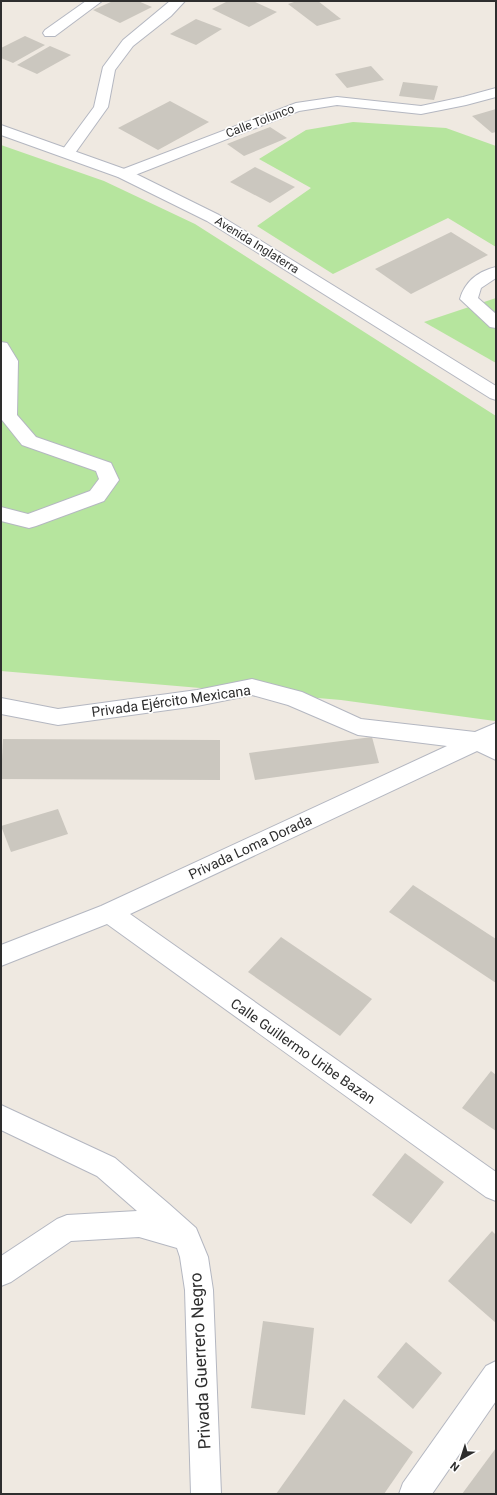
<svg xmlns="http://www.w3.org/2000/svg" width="497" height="1495" font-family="Roboto,sans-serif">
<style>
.green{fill:#b6e59e}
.building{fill:#cbc7bf}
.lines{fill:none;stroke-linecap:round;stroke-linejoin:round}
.minor-casing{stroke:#b4b7c1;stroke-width:2}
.secondary-casing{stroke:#b4b7c1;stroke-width:2}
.minor{fill:#fff;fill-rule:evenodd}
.secondary{fill:#fff;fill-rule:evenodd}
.labels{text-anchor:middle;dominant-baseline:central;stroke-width:3.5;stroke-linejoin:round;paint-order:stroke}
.far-street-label{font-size:12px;fill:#2e2e2e;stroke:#fff}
.street-label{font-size:14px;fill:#2e2e2e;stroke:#fff}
.near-street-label{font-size:17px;fill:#2e2e2e;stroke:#fff}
</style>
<rect width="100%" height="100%" fill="#efe9e1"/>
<g class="green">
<polygon points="353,122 446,128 496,146 496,247 448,218 333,274 257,226 311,188 259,159 306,130"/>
<polygon points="1,145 104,181 195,224 496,416 495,721 341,700 1,671"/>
<polygon points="496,298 496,363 424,322"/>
</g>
<g class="building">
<polygon points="113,1 138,1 152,7 120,23 93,10"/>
<polygon points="228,1 253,1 277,12 249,27 212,9"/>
<polygon points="297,1 318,1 341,19 317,26 288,4"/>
<polygon points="196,19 222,29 196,45 170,34"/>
<polygon points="25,36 45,45 13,63 1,58 1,48"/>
<polygon points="50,46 71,55 37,74 17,65"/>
<polygon points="371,66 384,80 347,88 335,74"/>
<polygon points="403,82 438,86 434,100 399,96"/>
<polygon points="170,101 209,122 158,150 118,128"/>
<polygon points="496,109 496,132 492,133 472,116"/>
<polygon points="270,127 287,138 244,156 227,144"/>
<polygon points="255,167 295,187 270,203 230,182"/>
<polygon points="451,232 488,255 411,294 375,269"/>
<polygon points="372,737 379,763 255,780 249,753"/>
<polygon points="3,739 220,740 220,780 1,779"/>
<polygon points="58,809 68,834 11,852 1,826"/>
<polygon points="413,885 496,939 496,983 389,912"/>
<polygon points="281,937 372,999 340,1036 248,972"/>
<polygon points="491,1071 496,1075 496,1131 462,1108"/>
<polygon points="405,1153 444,1182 411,1224 372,1195"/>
<polygon points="492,1231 496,1235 496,1323 448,1281"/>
<polygon points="263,1321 314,1328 305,1415 251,1408"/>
<polygon points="406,1342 442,1373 413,1409 377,1377"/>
<polygon points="344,1399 413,1452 384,1494 276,1494"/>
<polygon points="496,1448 496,1494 462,1494"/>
</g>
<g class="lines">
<defs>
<g id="minor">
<polygon points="86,1 102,1 55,36 45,36 43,33 45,30"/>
<polygon points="170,1 185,1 171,16 133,46 115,70 108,107 73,156 63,156 60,153 94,107 103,67 123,40"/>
<polygon points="496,88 496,97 466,105 421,114 337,105 299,111 130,177 118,177 116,174 118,171 296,103 337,97 421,106 463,97"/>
<path d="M496,267V278L481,288L478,298L496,314V328L490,327L460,299C465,281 479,271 496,267Z"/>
<polygon points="1,342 7,343 18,361 17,415 36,437 111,463 119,480 104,501 36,526 29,528 1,521 1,507 28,514 90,491 99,479 96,471 22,445 2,420"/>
<polygon points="252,679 302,692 361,719 475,732 496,723 496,760 477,751 130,914 496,1172 496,1201 486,1197 107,924 1,966 1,945 101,906 447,746 358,735 288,705 252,695 197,706 58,725 1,714 1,698 58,709 197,690"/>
<polygon points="1,1105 115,1158 169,1204 196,1228 208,1257 213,1290 221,1494 191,1494 185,1290 180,1257 177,1248 139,1237 71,1241 11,1282 1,1286 1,1256 57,1219 67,1215 137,1211 97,1176 1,1130"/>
<polygon points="496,1361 496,1401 432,1494 399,1494 403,1483 486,1366"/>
</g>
<polygon id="secondary" points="1,125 130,171 219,215 496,386 496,400 490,398 207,221 118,177 1,135"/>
</defs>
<use href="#minor" class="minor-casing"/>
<use href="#secondary" class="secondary-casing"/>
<use href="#minor" class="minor"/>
<use href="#secondary" class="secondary"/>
</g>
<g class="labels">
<g class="far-street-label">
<text transform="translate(260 121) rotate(-21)">Calle Tolunco</text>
<text transform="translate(257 245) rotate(32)">Avenida Inglaterra</text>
</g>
<g class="street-label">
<text transform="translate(171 701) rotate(-8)">Privada Ejército Mexicana</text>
<text transform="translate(250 847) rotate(-25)">Privada Loma Dorada</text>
<text transform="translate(303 1051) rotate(35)">Calle Guillermo Uribe Bazan</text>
</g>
<g class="near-street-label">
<text transform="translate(200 1361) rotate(-93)">Privada Guerrero Negro</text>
</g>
</g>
<rect width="497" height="1495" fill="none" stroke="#2e2e2e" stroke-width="4"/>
<g transform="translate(461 1459) rotate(219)" stroke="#ffffff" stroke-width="3" paint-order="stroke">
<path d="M0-3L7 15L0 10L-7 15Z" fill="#2e2e2e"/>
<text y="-6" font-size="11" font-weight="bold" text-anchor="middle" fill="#2e2e2e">N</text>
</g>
</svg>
